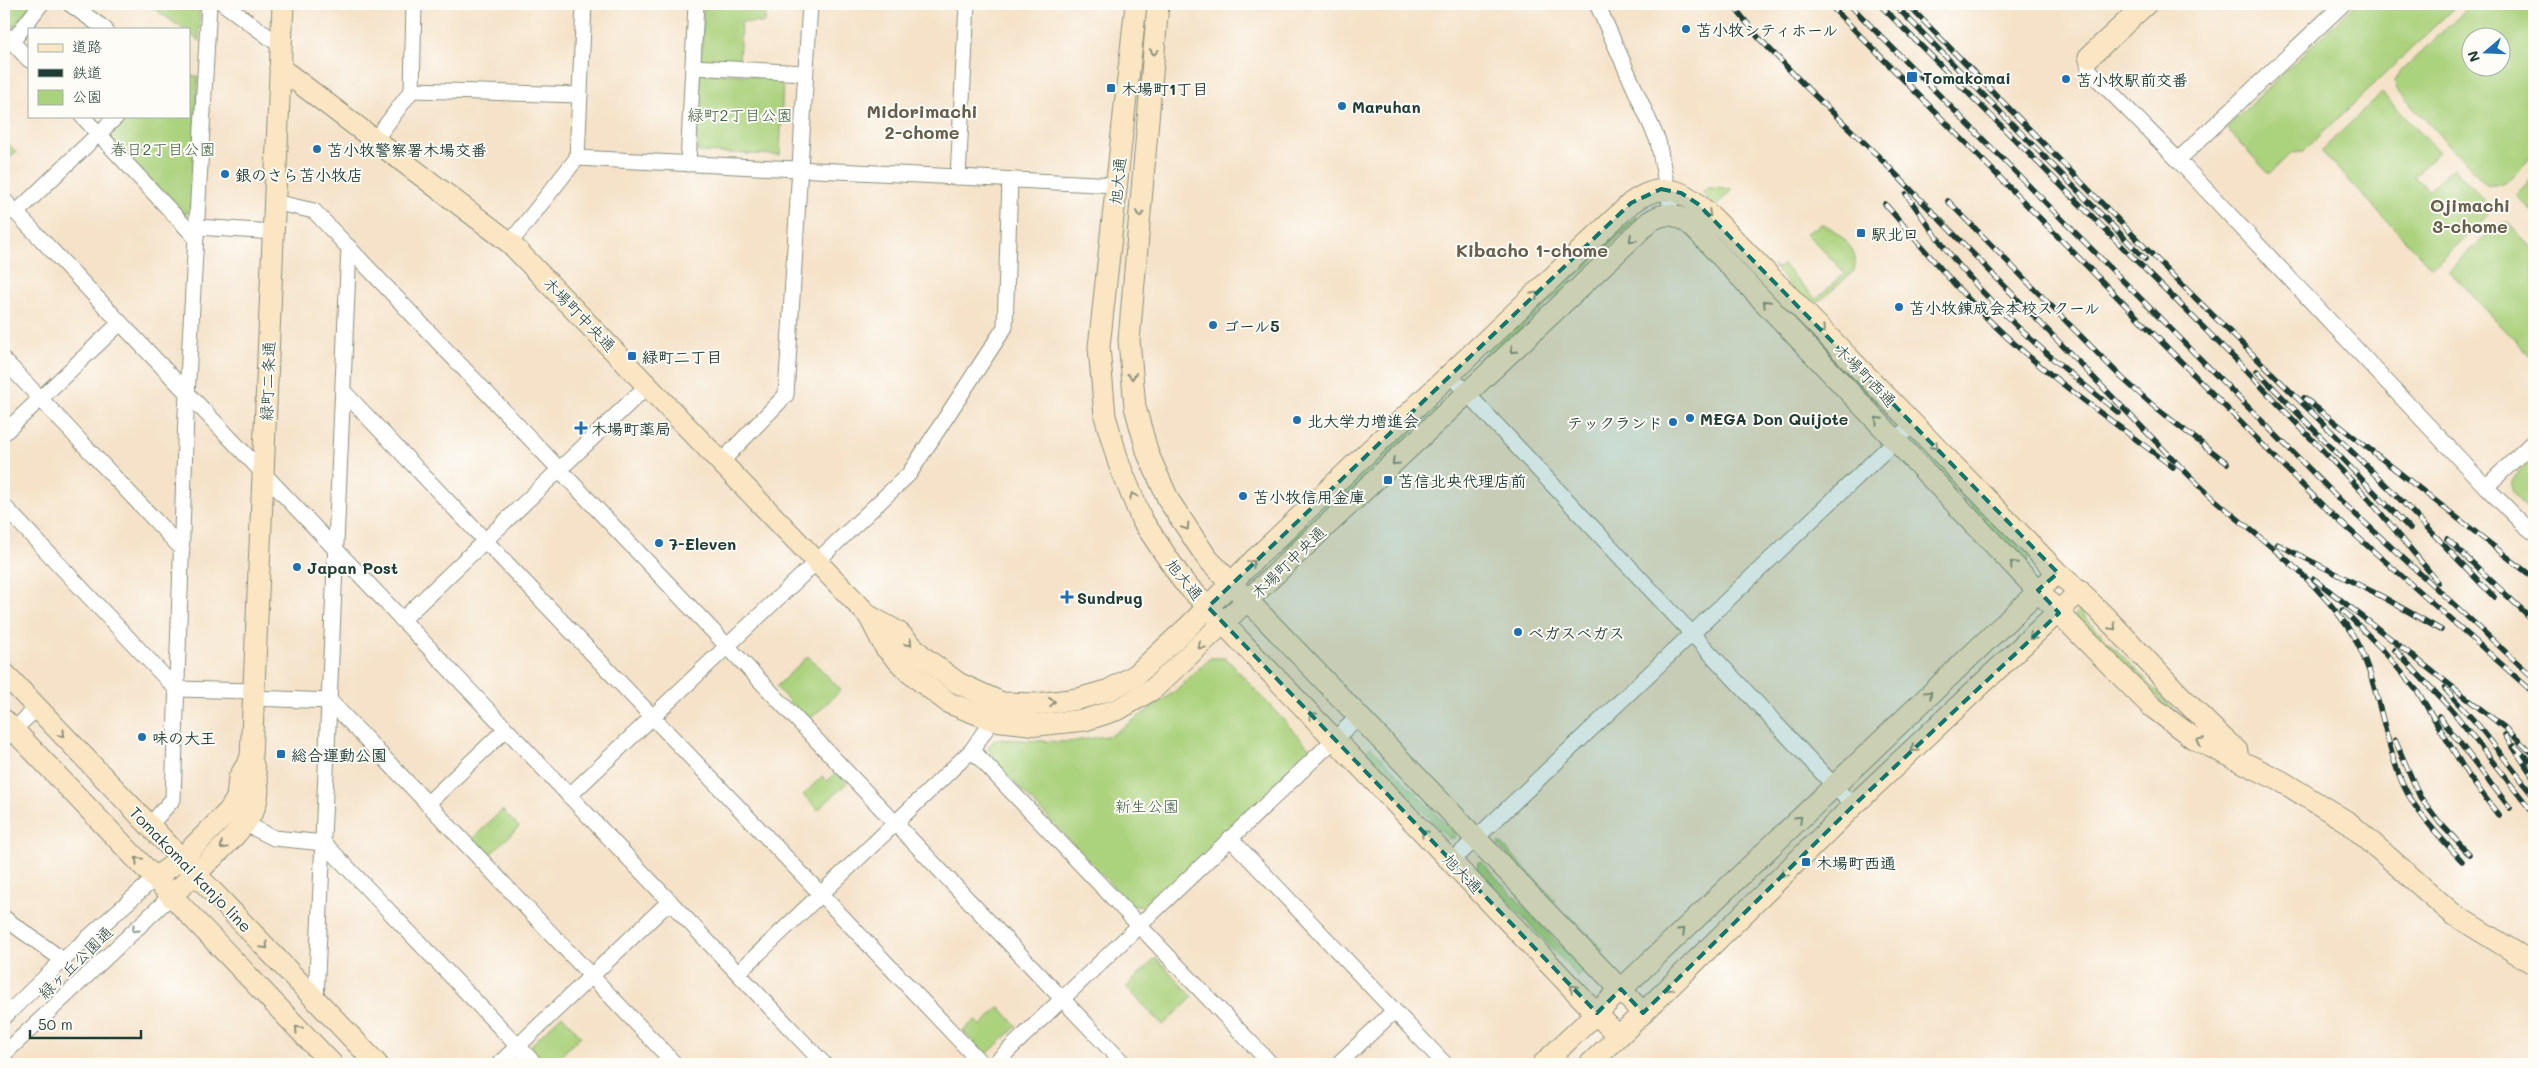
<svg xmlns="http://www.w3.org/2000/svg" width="2538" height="1068" font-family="Mali,'Klee One',sans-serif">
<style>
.green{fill:#abd27d;stroke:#658858;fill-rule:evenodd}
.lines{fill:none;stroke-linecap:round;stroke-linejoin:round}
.street-casing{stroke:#8a907e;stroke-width:17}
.secondary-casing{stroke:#8a907e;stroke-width:23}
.street{stroke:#fff;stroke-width:15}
.secondary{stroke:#fbe6c3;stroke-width:21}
.rail-casing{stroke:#1f3d34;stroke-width:5.5}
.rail{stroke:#fdfcf7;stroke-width:4;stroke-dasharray:11;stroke-linecap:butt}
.oneway{stroke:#8d927c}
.oneway2{stroke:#8f9e9a}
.marked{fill:#0f766e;fill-opacity:0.2;stroke:#0f766e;stroke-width:4;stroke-dasharray:10 6;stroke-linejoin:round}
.poi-dot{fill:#1f6fb2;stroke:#fdfcf7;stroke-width:2}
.labels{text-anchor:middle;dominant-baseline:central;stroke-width:4;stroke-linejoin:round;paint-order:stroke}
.poi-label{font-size:16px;font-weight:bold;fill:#1f3d34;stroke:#fdfcf7;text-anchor:start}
.park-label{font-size:16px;fill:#426246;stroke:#fdfcf7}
.street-label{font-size:16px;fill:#1f3d34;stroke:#fdfcf7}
.neighbourhood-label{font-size:18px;font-weight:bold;fill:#675f4e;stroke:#fdfcf7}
</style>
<rect width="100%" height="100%" fill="#fdfcf7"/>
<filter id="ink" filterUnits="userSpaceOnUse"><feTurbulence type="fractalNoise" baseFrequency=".02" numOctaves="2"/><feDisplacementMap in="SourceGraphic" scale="10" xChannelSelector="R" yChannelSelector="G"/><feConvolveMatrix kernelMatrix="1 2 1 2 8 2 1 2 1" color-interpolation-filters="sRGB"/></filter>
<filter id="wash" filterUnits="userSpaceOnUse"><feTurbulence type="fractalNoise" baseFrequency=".0096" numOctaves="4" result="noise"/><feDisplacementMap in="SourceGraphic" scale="20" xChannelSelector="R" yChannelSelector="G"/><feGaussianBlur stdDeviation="1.12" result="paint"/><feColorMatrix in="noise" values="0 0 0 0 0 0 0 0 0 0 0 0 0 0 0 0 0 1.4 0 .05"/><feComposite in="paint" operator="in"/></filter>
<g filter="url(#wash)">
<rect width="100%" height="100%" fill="#f5e2c8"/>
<g class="green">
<polygon points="4,4 32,4 14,27 10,28 4,25"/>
<polygon points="148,4 200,4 199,41 189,33 189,29 183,29"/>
<polygon points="704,4 766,4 765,23 741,22 739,63 701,61"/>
<polygon points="2356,4 2458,4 2304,151 2292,152 2269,174 2226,128"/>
<path d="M2472,4H2534V154C2521,167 2507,188 2487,185L2397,90L2395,81L2401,71ZM2470,38H2500V68H2470Z"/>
<polygon points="700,73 783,77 780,155 697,152"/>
<polygon points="189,76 198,76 191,212 183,214 105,133 122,116 189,116"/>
<polygon points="2382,93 2439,152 2414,176 2428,191 2453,167 2488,204 2488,215 2432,268 2321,151"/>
<polygon points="4,139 16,152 4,163"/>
<polygon points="2534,177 2534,213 2516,194"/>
<polygon points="1708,188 1733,189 1714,208 1703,192"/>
<polygon points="1636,216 1638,218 1481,367 1476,362 1570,274 1580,269"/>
<polygon points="2502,223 2508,223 2534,251 2534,360 2449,271 2497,225"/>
<path d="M1822,224C1832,226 1851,244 1854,254C1856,260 1855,265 1854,271L1814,306L1801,299L1773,266L1779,268L1783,265L1816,299L1845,273L1806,233Z"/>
<polygon points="1712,231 1880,401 1875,406 1710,234"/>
<polygon points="1431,405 1437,410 1336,506 1322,514 1268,565 1265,562"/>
<polygon points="1917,442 2030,557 2024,563 1914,446"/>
<path d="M2534,457V517C2506,486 2502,487 2534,457Z"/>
<polygon points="2078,610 2180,716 2180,720 2075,616 2075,613"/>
<polygon points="808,656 841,690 808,721 776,687"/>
<polygon points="1210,658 1226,658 1315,754 1153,907 1132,906 991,758 988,747 995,739 1068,742 1112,735 1174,692"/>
<polygon points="1371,747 1454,833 1454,838 1448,838 1368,754 1367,751"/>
<polygon points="837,772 847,783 818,810 803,795 822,776 827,781"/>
<polygon points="502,810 519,827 487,857 471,840"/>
<polygon points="1500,842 1555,900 1552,902 1498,845"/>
<polygon points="1478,862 1483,863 1584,971 1578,976 1477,869"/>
<polygon points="1567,913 1603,950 1600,953 1565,915"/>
<polygon points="1156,958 1193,997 1163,1025 1126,987"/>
<polygon points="1000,1007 1017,1026 986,1055 963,1031 975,1020 980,1026"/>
<polygon points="562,1015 581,1036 552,1064 545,1064 529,1047"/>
</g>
</g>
<g filter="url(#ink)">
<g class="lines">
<defs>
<g id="street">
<polyline points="70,4 105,29"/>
<polyline points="224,4 281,46"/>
<polyline points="1597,4 1658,141 1672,214"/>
<polyline points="4,33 29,60"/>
<polyline points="12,42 41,4"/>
<polyline points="2089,57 2088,64 2090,71 2178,160 2486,487 2521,522 2534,533"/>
<polyline points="693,67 805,73"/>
<polyline points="412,90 580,95"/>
<polyline points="82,116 196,238"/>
<polyline points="375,140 412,90 414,4"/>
<polyline points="577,158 1117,185"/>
<polyline points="2178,160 2343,4"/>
<polyline points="688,164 696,4"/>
<polyline points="958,177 967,4"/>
<polyline points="4,200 824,1064"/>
<polyline points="274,202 314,211 1124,1064"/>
<polyline points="16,213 117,116"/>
<polyline points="197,227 273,232"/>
<polyline points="510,243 577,158 584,4"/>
<polyline points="4,360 182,549"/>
<polyline points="1450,375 1853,806"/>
<polyline points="344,392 982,1064"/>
<polyline points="4,433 120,323"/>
<polyline points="722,461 786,395 810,4"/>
<polyline points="2486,487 2534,441"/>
<polyline points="4,506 176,689 254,691"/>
<polyline points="402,620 648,385"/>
<polyline points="254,698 330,701 675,1064"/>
<polyline points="4,739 37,708"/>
<polyline points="972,750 1271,1064"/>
<polyline points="569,796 909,474 1005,327 1010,180"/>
<polyline points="427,804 506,729"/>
<polyline points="244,823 274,838 324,843 535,1064"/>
<polyline points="149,826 173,799 186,414 209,4"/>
<polyline points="1230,838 1445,1064"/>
<polyline points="1452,861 1913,424"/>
<polyline points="4,918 63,960"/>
<polyline points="738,973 972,750 998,711"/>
<polyline points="316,999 349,247"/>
<polyline points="4,1017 63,960 155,878"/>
<polyline points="4,1054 171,896"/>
<polyline points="499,1064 670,901"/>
<polyline points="994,1064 1359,716"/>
<polyline points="1338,1064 1394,1011"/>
</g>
<g id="secondary">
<polyline points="1136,4 1099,347 1105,416 1119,464 1142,520 1183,581 1618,1036"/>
<polyline points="1158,4 1129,340 1135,407 1148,454 1169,501 1207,558 1643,1013 1590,1064"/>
<polyline points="2089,57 2146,4"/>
<path d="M280,68L510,243L869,616L885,647L910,673L949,703L993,720L1038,725L1085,720L1119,709L1153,689L1649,222C1677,202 1694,228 1712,247L2059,613L2151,706L2193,738L2281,781L2349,823L2453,914L2534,964"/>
<path d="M869,616L898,632L923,657L958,683L1002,703L1037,704L1078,699L1109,690L1136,675L1188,627L1255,559L1631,203C1667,177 1687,193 1715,220L2058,573C2122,627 2174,696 2237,751"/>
<polyline points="4,673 377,1064"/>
<polyline points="4,720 332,1064"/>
<polyline points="155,878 181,859 229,811 237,798 239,778 251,758"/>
<path d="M171,896C192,875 249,830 256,803C261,787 255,773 251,758L283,4"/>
<polyline points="1643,1013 1853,806 2080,591"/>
<polyline points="1543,1064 2049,581"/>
</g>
</defs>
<use href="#street" class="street-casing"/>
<use href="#secondary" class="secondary-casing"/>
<use href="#street" class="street"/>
<use href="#secondary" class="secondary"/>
<defs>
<g id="rail">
<path d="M1732,4L1758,37L1807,88L1876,154L2167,453C2182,468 2197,484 2213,498C2260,539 2311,574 2347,626C2377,670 2380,723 2398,772C2410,807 2437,834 2462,861"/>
<polyline points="1829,4 2327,510 2534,693"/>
<polyline points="1849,4 2341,501 2534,678"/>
<polyline points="1879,4 2236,360 2369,499 2438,582"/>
<polyline points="1894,4 2145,259"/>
<polyline points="1907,4 2175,278 2394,493 2494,597"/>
<path d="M1906,194C1924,219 1942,246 1963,270C2009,324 2064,369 2119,413"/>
<polyline points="1948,201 2122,378 2157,409 2227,463"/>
<path d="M1885,204C1916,239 1945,276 1978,309C2036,369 2107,417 2173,467"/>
<polyline points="2257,371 2410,529"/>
<polyline points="2304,398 2534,578"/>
<polyline points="2447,539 2534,621"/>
<polyline points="2277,544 2381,596 2441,630"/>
<polyline points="2314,579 2505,728 2534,755"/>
<polyline points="2343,610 2381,648 2418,692 2468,775 2499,816"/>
<polyline points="2395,650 2451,709 2534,814"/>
<polyline points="2445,689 2478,725 2534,796"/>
<polyline points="2439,716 2510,808"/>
<polyline points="2505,735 2534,778"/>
<polyline points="2395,740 2420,797 2440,823 2469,854"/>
<polyline points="2515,746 2534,766"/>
</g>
</defs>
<use href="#rail" class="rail-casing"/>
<use href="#rail" class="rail"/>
</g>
<defs><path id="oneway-chevron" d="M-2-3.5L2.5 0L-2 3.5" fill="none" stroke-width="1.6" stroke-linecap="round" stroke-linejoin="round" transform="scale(1.25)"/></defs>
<g class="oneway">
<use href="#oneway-chevron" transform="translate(1154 52) rotate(95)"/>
<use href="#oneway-chevron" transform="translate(1140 214) rotate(95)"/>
<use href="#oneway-chevron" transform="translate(1708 214) rotate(44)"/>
<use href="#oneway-chevron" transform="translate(1632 239) rotate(137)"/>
<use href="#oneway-chevron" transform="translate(1535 295) rotate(-43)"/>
<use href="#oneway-chevron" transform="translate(1766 303) rotate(-134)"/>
<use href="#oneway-chevron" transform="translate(1822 330) rotate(46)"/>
<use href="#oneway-chevron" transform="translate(1513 350) rotate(137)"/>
<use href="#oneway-chevron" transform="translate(1132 376) rotate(85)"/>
<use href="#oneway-chevron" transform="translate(1878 420) rotate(-134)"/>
<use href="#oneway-chevron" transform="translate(1935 446) rotate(46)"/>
<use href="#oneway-chevron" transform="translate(1395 462) rotate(137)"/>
<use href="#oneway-chevron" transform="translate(1133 496) rotate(-113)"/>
<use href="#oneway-chevron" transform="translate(1186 527) rotate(57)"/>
<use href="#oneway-chevron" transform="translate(1252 563) rotate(-45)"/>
<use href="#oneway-chevron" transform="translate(2013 564) rotate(-133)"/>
<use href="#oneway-chevron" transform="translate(2113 627) rotate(47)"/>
<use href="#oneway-chevron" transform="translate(2032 637) rotate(136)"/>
<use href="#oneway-chevron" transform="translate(909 643) rotate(46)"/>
<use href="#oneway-chevron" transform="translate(1201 646) rotate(137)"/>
<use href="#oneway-chevron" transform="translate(1929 694) rotate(-44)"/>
<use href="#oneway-chevron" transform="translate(1052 702) rotate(-7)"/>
<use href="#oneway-chevron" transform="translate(1312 715) rotate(-134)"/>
<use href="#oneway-chevron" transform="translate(62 734) rotate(46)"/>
<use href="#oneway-chevron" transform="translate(2200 741) rotate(-153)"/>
<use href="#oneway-chevron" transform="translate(1914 749) rotate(137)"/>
<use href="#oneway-chevron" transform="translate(1799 819) rotate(-44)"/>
<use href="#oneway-chevron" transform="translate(1424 833) rotate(-134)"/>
<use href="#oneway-chevron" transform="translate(223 846) rotate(136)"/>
<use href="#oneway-chevron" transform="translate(138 860) rotate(-134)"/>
<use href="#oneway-chevron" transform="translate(1784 874) rotate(135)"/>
<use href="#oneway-chevron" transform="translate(1682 931) rotate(-44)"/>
<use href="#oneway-chevron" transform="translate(265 946) rotate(46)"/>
<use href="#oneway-chevron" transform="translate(1573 988) rotate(-134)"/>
<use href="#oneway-chevron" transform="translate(1669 988) rotate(135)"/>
<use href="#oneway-chevron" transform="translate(298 1029) rotate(-134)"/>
</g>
<use class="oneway2" href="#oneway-chevron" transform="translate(135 929) rotate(136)"/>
</g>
<path class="marked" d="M1661,189L1681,193L1698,204L2058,573L2038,590L2059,613L1853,806L1643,1013L1621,989L1597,1013L1208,607L1631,203Z"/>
<g class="poi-dot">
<circle cx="1686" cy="29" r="5"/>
<rect x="1906" y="71" width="12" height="12" rx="2.5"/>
<circle cx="2066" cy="79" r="5"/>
<rect x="1106" y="83" width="10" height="10" rx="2.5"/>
<circle cx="1342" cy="106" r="5"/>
<circle cx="317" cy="149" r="5"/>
<circle cx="225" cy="174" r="5"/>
<rect x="1856" y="228" width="10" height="10" rx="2.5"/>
<circle cx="1899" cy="307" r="5"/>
<circle cx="1213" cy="325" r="5"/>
<rect x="627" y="351" width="10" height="10" rx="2.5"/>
<circle cx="1690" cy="418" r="5"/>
<circle cx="1297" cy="420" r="5"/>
<circle cx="1673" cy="422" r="5"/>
<path d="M578.5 420.5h5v5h5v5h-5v5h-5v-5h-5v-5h5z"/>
<rect x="1383" y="475" width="10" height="10" rx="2.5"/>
<circle cx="1243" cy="496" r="5"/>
<circle cx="659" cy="543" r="5"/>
<circle cx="297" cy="567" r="5"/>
<path d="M1064.5 589.5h5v5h5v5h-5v5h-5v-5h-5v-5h5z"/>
<circle cx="1518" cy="632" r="5"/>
<circle cx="142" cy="737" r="5"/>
<rect x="276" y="749" width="10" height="10" rx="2.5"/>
<rect x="1801" y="857" width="10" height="10" rx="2.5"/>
</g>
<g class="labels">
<g class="poi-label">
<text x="1696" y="29">苫小牧シティホール</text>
<text x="1923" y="77">Tomakomai</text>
<text x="2076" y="79">苫小牧駅前交番</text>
<text x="1121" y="88">木場町1丁目</text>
<text x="1352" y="106">Maruhan</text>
<text x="327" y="149">苫小牧警察署木場交番</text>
<text x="235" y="174">銀のさら苫小牧店</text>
<text x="1871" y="233">駅北口</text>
<text x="1909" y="307">苫小牧錬成会本校スクール</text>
<text x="1223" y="325">ゴール5</text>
<text x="642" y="356">緑町二丁目</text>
<text x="1700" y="418">MEGA Don Quijote</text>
<text x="1307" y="420">北大学力増進会</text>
<text x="1663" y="422" text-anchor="end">テックランド</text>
<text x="591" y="428">木場町薬局</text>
<text x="1398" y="480">苫信北央代理店前</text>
<text x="1253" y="496">苫小牧信用金庫</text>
<text x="669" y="543">7-Eleven</text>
<text x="307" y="567">Japan Post</text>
<text x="1077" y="597">Sundrug</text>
<text x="1528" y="632">ベガスベガス</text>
<text x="152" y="737">味の大王</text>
<text x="291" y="754">総合運動公園</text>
<text x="1816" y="862">木場町西通</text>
</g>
<g class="park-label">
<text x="740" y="114">緑町2丁目公園</text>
<text x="163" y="148">春日2丁目公園</text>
<text x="1147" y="805">新生公園</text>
</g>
<g class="street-label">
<text transform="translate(1117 181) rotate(-84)">旭大通</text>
<text transform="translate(580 314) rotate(46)">木場町中央通</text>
<text transform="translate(1866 375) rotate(46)">木場町西通</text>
<text transform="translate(267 381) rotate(-88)">緑町二条通</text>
<text transform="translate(1288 562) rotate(-44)">木場町中央通</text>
<text transform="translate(1185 579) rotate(51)">旭大通</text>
<text transform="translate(191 869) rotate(46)">Tomakomai kanjo line</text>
<text transform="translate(1463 873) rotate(46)">旭大通</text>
<text transform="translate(75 962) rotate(-44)">緑ヶ丘公園通</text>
</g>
<g class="neighbourhood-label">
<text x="922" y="111">Midorimachi<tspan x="922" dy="21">2-chome</tspan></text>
<text x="2470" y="205">Ojimachi<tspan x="2470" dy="21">3-chome</tspan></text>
<text x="1532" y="250">Kibacho 1-chome</text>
</g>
</g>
<rect width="2538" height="1068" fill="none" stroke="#fdfcf7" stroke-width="20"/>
<rect x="28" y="28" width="162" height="90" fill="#fdfcf7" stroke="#a4b0a9"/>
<rect x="38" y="44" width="25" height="8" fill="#fbe6c3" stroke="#a4b0a9"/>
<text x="72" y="52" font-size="15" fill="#1f3d34">道路</text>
<rect x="38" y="69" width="25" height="8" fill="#1f3d34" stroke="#a4b0a9"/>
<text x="72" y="78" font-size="15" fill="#1f3d34">鉄道</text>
<rect x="38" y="90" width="25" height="15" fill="#abd27d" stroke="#a4b0a9"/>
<text x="72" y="102" font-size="15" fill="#1f3d34">公園</text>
<g transform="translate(2486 52) rotate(251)"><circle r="24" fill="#fdfcf7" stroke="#a4b0a9"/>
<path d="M0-4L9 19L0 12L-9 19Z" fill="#1f6fb2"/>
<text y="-8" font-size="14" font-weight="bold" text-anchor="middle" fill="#1f3d34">N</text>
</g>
<path d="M30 1030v8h111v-8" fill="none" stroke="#1f3d34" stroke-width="2.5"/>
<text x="38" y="1030" font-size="15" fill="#1f3d34" stroke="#fdfcf7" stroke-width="4" paint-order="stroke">50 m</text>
</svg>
